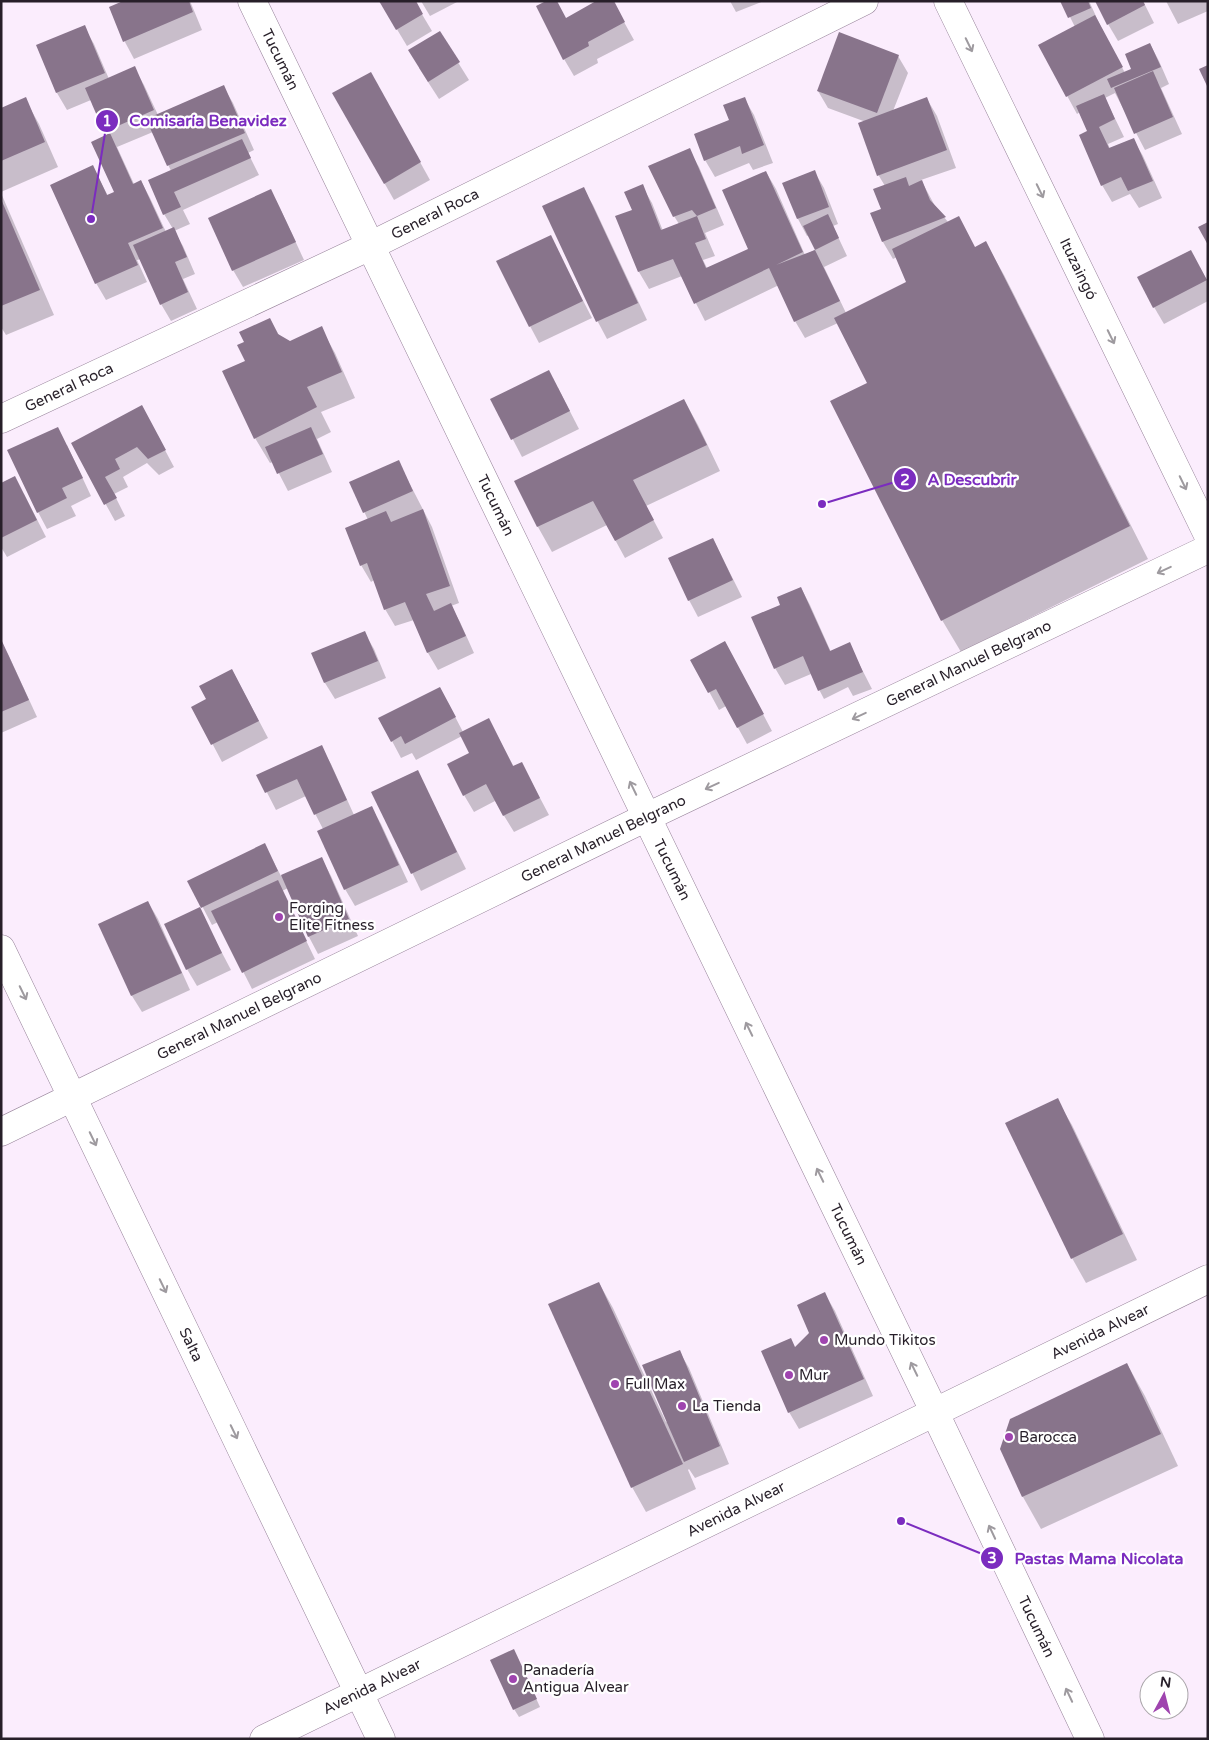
<svg xmlns="http://www.w3.org/2000/svg" width="1209" height="1740" font-family="'Varela Round',sans-serif">
<style>
.shadow{fill:#0003;fill-rule:evenodd}
.building{fill:#88748b}
.lines{fill:none;stroke-linecap:round;stroke-linejoin:round}
.minor-casing{stroke:#968299;stroke-width:29}
.tertiary-casing{stroke:#968299;stroke-width:29}
.minor{stroke:#fff;stroke-width:28}
.tertiary{stroke:#fff;stroke-width:28}
.oneway{stroke:#9e9a9f}
.poi-dot{fill:#9f44af;stroke:#fff;stroke-width:2}
.labels{text-anchor:middle;dominant-baseline:central;stroke-width:4.5;stroke-linejoin:round;paint-order:stroke}
.street-label{font-size:15px;fill:#271f29;stroke:#fff}
.poi-label{font-size:15px;fill:#271f29;stroke:#fff;text-anchor:start}
.leader{fill:none;stroke:#7b2cbf;stroke-width:2}
.callout-dot{fill:#7b2cbf;stroke:#fff;stroke-width:2}
.mark-label{font-size:15px;text-anchor:middle;font-weight:bold;fill:#fff}
.callout-label{font-size:16px;text-anchor:middle;font-weight:bold;fill:#7b2cbf;stroke:#fff;stroke-width:4.5;stroke-linejoin:round;paint-order:stroke}
</style>
<rect width="100%" height="100%" fill="#fbedfd"/>
<g class="shadow">
<polygon points="126,1 190,1 202,30 134,59 125,42 110,8"/>
<polygon points="380,1 414,1 432,31 407,46"/>
<polygon points="421,1 459,1 430,16"/>
<polygon points="730,1 764,1 736,12"/>
<polygon points="1062,1 1089,1 1100,25 1125,73 1133,69 1150,44 1159,61 1169,84 1161,88 1182,134 1145,150 1115,93 1105,98 1124,137 1108,144 1110,149 1133,139 1143,156 1162,198 1139,208 1130,194 1112,202 1102,185 1089,132 1080,112 1077,114 1040,46 1075,27"/>
<polygon points="1143,1 1154,23 1118,41 1108,24"/>
<polygon points="1166,1 1208,1 1208,11 1178,24"/>
<polygon points="619,13 634,40 597,59 598,63 574,76 564,59"/>
<path d="M84,27L94,44L109,79L134,68L144,85L158,115L223,86L233,103L254,150L248,153L259,175L183,210L190,224L174,231L183,246L195,274L183,279L197,309L171,321L161,304L141,259L137,260L147,282L106,300L96,283L93,167L108,196L116,192L108,136L91,100L67,110L57,93L38,46ZM153,132L171,171L164,214L173,229L166,232L150,198L141,181L134,184L117,147Z"/>
<polygon points="439,32 469,80 439,99 419,68"/>
<polygon points="898,56 908,73 893,111 927,99 937,116 956,168 921,180 935,206 948,222 975,248 986,243 1004,275 1148,559 961,652 942,620 868,383 838,323 805,338 795,321 779,285 705,321 682,276 649,289 639,272 617,217 634,210 642,186 652,203 663,231 679,224 674,216 689,150 699,167 724,225 705,233 715,256 703,260 707,268 750,250 766,172 776,189 805,255 816,249 809,235 807,236 798,219 784,183 814,171 824,188 838,224 833,226 847,256 824,267 846,313 908,282 897,257 893,259 883,242 872,214 882,210 885,186 879,176 860,124 866,122 828,108 818,91"/>
<polygon points="380,90 430,180 394,200 334,94"/>
<polygon points="744,98 754,115 773,163 753,170 749,163 715,177 705,160"/>
<polygon points="25,99 39,124 58,167 1,192 1,109"/>
<polygon points="583,189 593,205 647,320 607,339 598,322 544,207"/>
<polygon points="271,191 280,208 304,260 243,287 233,270"/>
<polygon points="1,193 54,315 6,335 1,327"/>
<polygon points="550,236 592,318 539,343 530,326"/>
<polygon points="1200,268 1208,282 1208,301 1164,324 1154,307"/>
<polygon points="270,319 280,337 290,342 321,328 335,353 355,398 321,412 331,432 317,439 332,472 288,491 273,462 270,463 255,438 224,372 246,362 246,343"/>
<polygon points="558,388 579,429 522,457 492,399"/>
<polygon points="684,400 698,425 720,471 646,506 663,538 625,558 607,525 552,552 538,527 516,481"/>
<polygon points="151,424 174,467 159,475 147,463 123,477 128,487 114,494 125,516 115,521 72,443"/>
<polygon points="67,445 91,496 71,506 76,516 47,529 38,512"/>
<polygon points="398,461 432,527 459,603 451,606 460,622 474,653 438,670 428,653 414,620 395,626 385,609 374,580 371,582 361,565 368,520 351,483"/>
<polygon points="1,484 24,494 46,537 7,557 1,547"/>
<polygon points="713,539 742,597 698,617 689,600"/>
<polygon points="801,588 810,605 831,652 849,644 872,689 853,696 848,687 824,699 811,674 785,685 775,668 782,605"/>
<polygon points="364,632 374,649 386,678 335,699 325,683 313,653"/>
<polygon points="1,641 9,656 37,717 1,733"/>
<polygon points="733,658 772,731 747,744 726,706 719,710 692,660"/>
<polygon points="232,670 268,738 222,762 193,707 208,700"/>
<polygon points="449,705 463,732 489,720 514,767 522,764 549,815 514,832 495,801 474,812 464,795 471,753 462,736 416,760 412,753 401,758 392,741"/>
<polygon points="321,747 331,764 354,815 371,807 381,824 408,882 355,906 345,889 323,829 306,796 276,810 258,775"/>
<polygon points="417,771 466,869 421,891 373,792"/>
<polygon points="265,845 281,876 322,859 331,876 358,936 318,954 309,937 288,888 282,891 315,959 252,989 218,922 212,925 189,881"/>
<polygon points="148,902 158,919 190,990 142,1012 132,996 100,925"/>
<polygon points="199,909 231,970 197,986 187,969"/>
<polygon points="1057,1100 1072,1125 1137,1260 1086,1283 1072,1258"/>
<polygon points="599,1283 613,1308 666,1422 668,1421 679,1351 689,1368 729,1464 695,1478 689,1469 688,1470 696,1489 646,1512 632,1487"/>
<polygon points="825,1294 835,1311 873,1396 799,1429 789,1412 795,1348 811,1333"/>
<polygon points="1127,1364 1145,1396 1178,1466 1041,1529 1023,1497 1001,1449"/>
<polygon points="518,1659 540,1707 519,1717 514,1709"/>
</g>
<g class="building">
<polygon points="123,1 189,1 193,12 123,42 109,7"/>
<polygon points="379,1 416,1 423,14 396,30"/>
<polygon points="546,1 557,1 566,18 596,1 614,1 625,22 588,42 589,46 563,60 536,6"/>
<polygon points="1060,1 1088,1 1091,8 1068,18"/>
<polygon points="1095,1 1143,1 1145,5 1107,25"/>
<polygon points="1095,15 1123,67 1066,97 1038,45"/>
<polygon points="85,25 105,73 56,93 36,45"/>
<polygon points="440,31 460,62 428,82 408,50"/>
<polygon points="839,32 899,55 877,113 817,91"/>
<polygon points="1150,43 1161,67 1111,88 1107,79 1131,69 1125,54"/>
<polygon points="1208,65 1208,88 1199,69"/>
<polygon points="135,66 154,110 104,132 85,88"/>
<polygon points="1153,71 1173,117 1134,134 1114,88"/>
<polygon points="371,72 421,162 384,184 332,93"/>
<polygon points="224,85 245,133 167,166 146,119"/>
<polygon points="1104,94 1115,119 1099,127 1109,148 1134,138 1153,181 1128,191 1121,177 1101,186 1079,135 1087,131 1076,106"/>
<polygon points="26,97 45,142 1,161 1,108"/>
<polygon points="745,97 764,145 742,154 740,146 704,161 694,134 729,120 723,105"/>
<polygon points="927,97 947,150 877,176 858,123"/>
<polygon points="110,133 133,184 141,180 163,228 128,243 138,265 95,284 50,185 93,165 107,195 114,192 91,142"/>
<polygon points="242,139 251,158 174,192 181,207 163,215 148,180"/>
<polygon points="690,148 716,208 697,216 692,210 673,217 648,166"/>
<polygon points="815,170 829,207 797,219 782,183"/>
<polygon points="766,171 803,252 776,265 815,250 803,226 828,214 839,238 815,250 840,301 794,322 769,268 694,304 673,259 638,272 615,216 632,210 624,192 643,184 661,230 697,216 706,239 695,243 706,268 748,249 722,190"/>
<polygon points="906,177 909,186 922,180 930,200 946,217 882,242 870,213 881,209 873,189"/>
<polygon points="584,187 638,303 596,322 542,206"/>
<polygon points="271,189 296,242 232,271 208,218"/>
<polygon points="1,199 40,290 1,306"/>
<polygon points="959,216 975,247 986,241 1130,526 941,621 830,401 867,383 834,318 906,282 892,249"/>
<polygon points="1208,222 1208,245 1198,227"/>
<polygon points="174,227 187,257 175,262 188,292 160,305 133,245"/>
<polygon points="551,235 583,301 529,327 496,261"/>
<polygon points="1191,250 1207,280 1153,308 1137,277"/>
<polygon points="270,318 278,334 290,341 322,326 342,372 307,387 317,407 254,439 222,371 245,361 237,345 244,342 239,332"/>
<polygon points="549,370 570,411 511,440 490,399"/>
<polygon points="684,399 707,445 633,480 654,520 615,541 593,501 537,527 514,481"/>
<polygon points="142,405 166,450 148,459 137,447 115,459 120,469 105,477 117,498 104,505 71,443"/>
<polygon points="58,427 83,478 62,488 67,498 37,513 7,450"/>
<polygon points="311,427 323,454 277,474 265,447"/>
<polygon points="399,460 413,491 363,513 349,482"/>
<polygon points="15,476 37,520 1,538 1,483"/>
<polygon points="423,509 450,586 426,594 434,611 451,603 466,636 427,653 405,602 384,610 367,563 360,566 345,528 386,511 391,522"/>
<polygon points="713,538 733,580 688,601 668,558"/>
<polygon points="801,587 830,651 850,642 863,672 818,691 803,656 774,669 751,617 780,605 777,597"/>
<polygon points="365,631 378,661 324,683 311,653"/>
<polygon points="1,639 29,700 1,712"/>
<polygon points="725,641 764,714 737,728 716,689 708,693 690,660"/>
<polygon points="232,669 259,721 211,745 191,707 206,699 199,686"/>
<polygon points="440,687 456,717 405,744 401,736 391,742 378,718"/>
<polygon points="489,718 513,766 522,762 540,798 503,816 486,784 463,796 447,764 469,753 459,733"/>
<polygon points="322,745 347,800 314,815 297,779 265,793 256,775"/>
<polygon points="418,770 457,852 411,874 371,792"/>
<polygon points="372,806 399,865 344,890 317,831"/>
<polygon points="265,843 278,871 201,908 187,881"/>
<polygon points="322,857 349,919 308,937 281,875"/>
<polygon points="278,880 307,941 242,973 211,911"/>
<polygon points="148,901 182,973 131,996 98,924"/>
<polygon points="200,907 222,953 186,970 164,924"/>
<polygon points="1058,1098 1123,1234 1071,1259 1005,1123"/>
<polygon points="599,1282 683,1464 631,1488 548,1304"/>
<polygon points="825,1292 864,1379 788,1413 761,1351 791,1338 795,1347 809,1333 797,1305"/>
<polygon points="680,1350 720,1446 684,1462 642,1365"/>
<polygon points="1127,1363 1161,1434 1022,1497 1000,1449 1010,1419"/>
<polygon points="514,1649 537,1699 513,1710 490,1660"/>
</g>
<g class="lines">
<defs>
<g id="minor">
<path id="s1" d="M252,1L935,1413L1090,1739"/>
<path id="s2" d="M948,1L1208,535"/>
<path id="s3" d="M1,419L370,246L864,1"/>
<path id="s4" d="M1,949L381,1739"/>
<path id="s5" d="M1,1132L647,817L1208,549"/>
</g>
<g id="tertiary">
<path id="s6" d="M264,1739L1208,1279"/>
</g>
</defs>
<use href="#minor" class="minor-casing"/>
<use href="#tertiary" class="tertiary-casing"/>
<use href="#minor" class="minor"/>
<use href="#tertiary" class="tertiary"/>
</g>
<defs><path id="oneway-shaft" d="M-6 0H5M1.5-3L5.5 0L1.5 3" fill="none" stroke-width="1.6" stroke-linecap="round" stroke-linejoin="round" transform="scale(1.25)"/></defs>
<g class="oneway">
<use href="#oneway-shaft" transform="translate(969 45) rotate(64)"/>
<use href="#oneway-shaft" transform="translate(1040 191) rotate(64)"/>
<use href="#oneway-shaft" transform="translate(1111 337) rotate(64)"/>
<use href="#oneway-shaft" transform="translate(1183 483) rotate(64)"/>
<use href="#oneway-shaft" transform="translate(1164 570) rotate(155)"/>
<use href="#oneway-shaft" transform="translate(859 716) rotate(155)"/>
<use href="#oneway-shaft" transform="translate(712 786) rotate(155)"/>
<use href="#oneway-shaft" transform="translate(633 788) rotate(-116)"/>
<use href="#oneway-shaft" transform="translate(23 993) rotate(64)"/>
<use href="#oneway-shaft" transform="translate(749 1029) rotate(-116)"/>
<use href="#oneway-shaft" transform="translate(93 1139) rotate(64)"/>
<use href="#oneway-shaft" transform="translate(820 1175) rotate(-116)"/>
<use href="#oneway-shaft" transform="translate(163 1286) rotate(64)"/>
<use href="#oneway-shaft" transform="translate(914 1369) rotate(-116)"/>
<use href="#oneway-shaft" transform="translate(234 1432) rotate(64)"/>
<use href="#oneway-shaft" transform="translate(992 1532) rotate(-115)"/>
<use href="#oneway-shaft" transform="translate(1069 1695) rotate(-115)"/>
</g>
<g class="poi-dot">
<circle cx="279" cy="917" r="5"/>
<circle cx="824" cy="1340" r="5"/>
<circle cx="789" cy="1375" r="5"/>
<circle cx="615" cy="1384" r="5"/>
<circle cx="682" cy="1406" r="5"/>
<circle cx="1009" cy="1437" r="5"/>
<circle cx="513" cy="1679" r="5"/>
</g>
<g class="labels">
<g class="street-label">
<text stroke="none"><textPath href="#s1" startOffset="65">Tucumán</textPath></text>
<text stroke="none"><textPath href="#s3" startOffset="480">General Roca</textPath></text>
<text stroke="none"><textPath href="#s2" startOffset="298">Ituzaingó</textPath></text>
<text stroke="none"><textPath href="#s3" startOffset="75">General Roca</textPath></text>
<text stroke="none"><textPath href="#s1" startOffset="560">Tucumán</textPath></text>
<text stroke="none"><textPath href="#s5" startOffset="1075">General Manuel Belgrano</textPath></text>
<text stroke="none"><textPath href="#s5" startOffset="670">General Manuel Belgrano</textPath></text>
<text stroke="none"><textPath href="#s1" startOffset="965">Tucumán</textPath></text>
<text stroke="none"><textPath href="#s5" startOffset="265">General Manuel Belgrano</textPath></text>
<text stroke="none"><textPath href="#s1" startOffset="1370">Tucumán</textPath></text>
<text stroke="none"><textPath href="#s6" startOffset="930">Avenida Alvear</textPath></text>
<text stroke="none"><textPath href="#s4" startOffset="439">Salta</textPath></text>
<text stroke="none"><textPath href="#s6" startOffset="525">Avenida Alvear</textPath></text>
<text stroke="none"><textPath href="#s1" startOffset="1805">Tucumán</textPath></text>
<text stroke="none"><textPath href="#s6" startOffset="120">Avenida Alvear</textPath></text>
</g>
<g class="poi-label">
<text x="289" y="908">Forging<tspan x="289" dy="17">Elite Fitness</tspan></text>
<text x="834" y="1340">Mundo Tikitos</text>
<text x="799" y="1375">Mur</text>
<text x="625" y="1384">Full Max</text>
<text x="692" y="1406">La Tienda</text>
<text x="1019" y="1437">Barocca</text>
<text x="523" y="1670">Panadería<tspan x="523" dy="17">Antigua Alvear</tspan></text>
</g>
</g>
<path class="leader" d="M91 219L107 121M822 504L905 479M901 1521L992 1558"/>
<g class="callout-dot">
<circle cx="91" cy="219" r="5"/>
<circle cx="822" cy="504" r="5"/>
<circle cx="901" cy="1521" r="5"/>
<circle cx="107" cy="121" r="12"/>
<circle cx="905" cy="479" r="12"/>
<circle cx="992" cy="1558" r="12"/>
</g>
<g class="mark-label">
<text x="107" y="126">1</text>
<text x="905" y="485">2</text>
<text x="992" y="1563">3</text>
</g>
<g class="callout-label">
<text x="208" y="126">Comisaría Benavidez</text>
<text x="972" y="485">A Descubrir</text>
<text x="1099" y="1564">Pastas Mama Nicolata</text>
</g>
<rect width="1209" height="1740" fill="none" stroke="#271f29" stroke-width="5"/>
<g transform="translate(1164 1695) rotate(7)"><circle r="24" fill="#ffffff" stroke="#a9a5a9"/>
<path d="M0-4L9 19L0 12L-9 19Z" fill="#9f44af"/>
<text y="-8" font-size="14" font-weight="bold" text-anchor="middle" fill="#271f29">N</text>
</g>
</svg>
